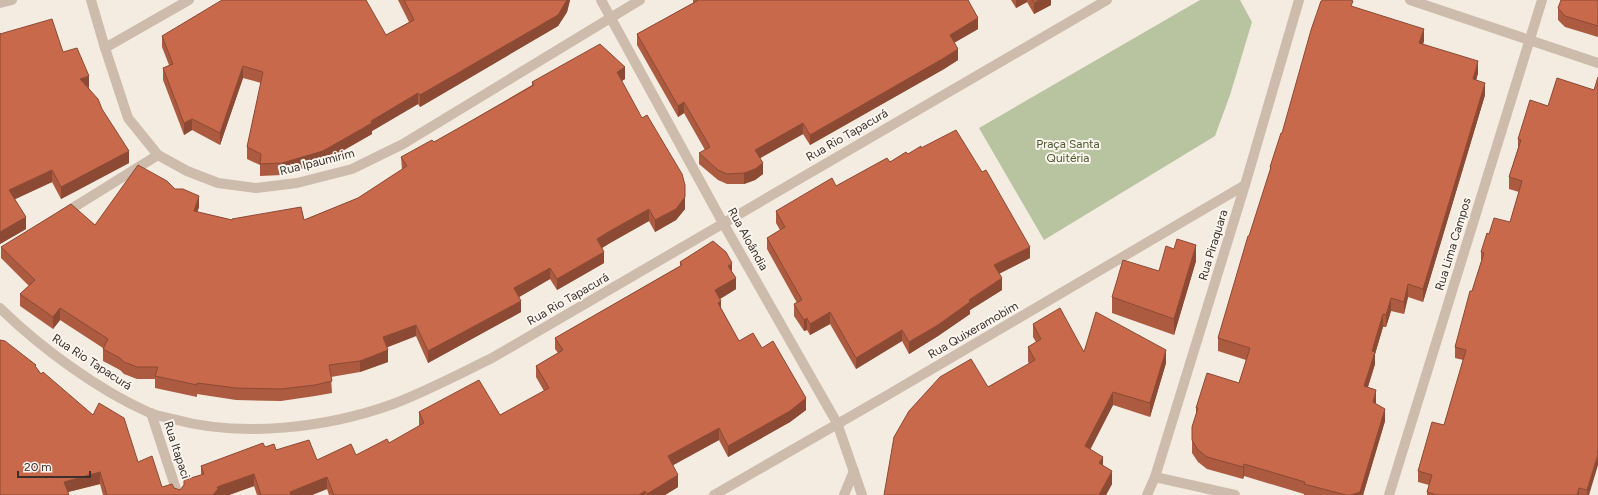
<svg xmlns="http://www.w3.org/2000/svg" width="1598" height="495" font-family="Figtree,sans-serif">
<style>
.green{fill:#b8c4a0}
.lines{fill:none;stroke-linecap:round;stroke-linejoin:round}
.lane{stroke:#cdbbac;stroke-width:10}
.street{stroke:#cdbbac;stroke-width:10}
.wall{fill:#ac5a40}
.shaded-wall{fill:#8c4a34}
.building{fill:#c8694b;stroke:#8c4a34}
.labels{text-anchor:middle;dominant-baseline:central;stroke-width:4;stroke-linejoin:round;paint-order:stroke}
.street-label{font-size:12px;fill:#3b302b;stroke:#fbf5ee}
.park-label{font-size:12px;fill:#4a5a2e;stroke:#fbf5ee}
</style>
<rect width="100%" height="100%" fill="#f4ebe1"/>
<polygon class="green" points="1200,0 1240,0 1252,22 1230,95 1215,136 1044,240 979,128"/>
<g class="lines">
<polyline class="lane" points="63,214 158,155"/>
<g class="street">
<polyline points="91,0 105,48 128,118 158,155 187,171 218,183 256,188 297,183 352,169 403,144 640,0"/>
<polyline points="601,0 723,223 837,423 862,495"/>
<polyline points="1410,0 1598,63"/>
<polyline points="0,3 12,0"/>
<polyline points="105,48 189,0"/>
<path d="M0,308C41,348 98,390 150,413C157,416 166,417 173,419C241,438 327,428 393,404C427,391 459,374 492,358L1107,0"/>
<polyline points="151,413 178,495"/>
<polyline points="1155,477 1235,495"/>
<polyline points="714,495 886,396 1245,185"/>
<polyline points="844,495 854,471"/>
<polyline points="1147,495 1155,477 1245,185 1299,0"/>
<polyline points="1389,495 1542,0"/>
</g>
</g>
<g class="wall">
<polygon points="398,0 570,0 567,12 558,26 420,107 418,104 372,131 372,134 323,162 282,175 260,176 260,165 247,159 247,147 261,83 243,78 220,145 192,130 184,135 163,80 163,68 169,65 162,47 162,36 386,35 409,22"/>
<polygon points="693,0 968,0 978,29 954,43 958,60 944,69 810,145 803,134 760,158 763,174 755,180 744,184 727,184 718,180 699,164 699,153 705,150 684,113 678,117 637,45 637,34 693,3"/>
<polygon points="1011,0 1051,0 1051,5 1034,14 1027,2 1016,8"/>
<polygon points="1598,0 1598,37 1565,27 1558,20 1558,8"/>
<polygon points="1353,7 1424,41 1423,44 1478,73 1476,80 1485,95 1423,302 1408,297 1404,314 1391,311 1386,327 1383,327 1375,354 1375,364 1368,387 1376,402 1376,404 1385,421 1363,495 1304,495 1304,494 1244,476 1243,479 1207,469 1198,462 1192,453 1192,427 1196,414 1196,408 1239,383 1246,360 1218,351 1218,338 1270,171 1270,167 1282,133"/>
<polygon points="0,34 63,52 89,88 129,163 61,199 52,182 15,199 26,229 0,244"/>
<polygon points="625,79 621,81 685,209 676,220 655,232 649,221 610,243 602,248 604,263 557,290 550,279 519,297 521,312 428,363 416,336 387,347 388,362 360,372 331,377 332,393 315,396 281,401 236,400 197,394 197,397 155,388 155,379 137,379 124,374 120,370 103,361 103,348 60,320 53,329 20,306 20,294 29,286 1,258 1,247 95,225 175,189 199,207 197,212 232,220 304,220 358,198 402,170 401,157 434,142 457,129 532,85 532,82"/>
<polygon points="1548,106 1589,495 1427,495 1427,492 1429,485 1418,482 1418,471 1444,425 1463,360 1455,358 1455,347 1481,262 1481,252 1489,234 1510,222 1519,192 1509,189 1509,177 1518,148 1518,139"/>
<polygon points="921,148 1030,258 999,274 1002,290 970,310 970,314 938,336 909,354 902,341 856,369 830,324 810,335 807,330 804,331 794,316 794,304 797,303 767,249 767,238 780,230 776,223 776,211 836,186"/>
<polygon points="1174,249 1196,261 1174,335 1112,313 1112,297 1159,271"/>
<polygon points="680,262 732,272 736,289 720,299 721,308 739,341 762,348 806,410 790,422 728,457 719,440 673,465 678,487 665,495 329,495 327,489 312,495 257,495 254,486 229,495 103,495 100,484 68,492 36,367 41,374 138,462 162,487 180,490 184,485 184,480 201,475 201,466 265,447 317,460 356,455 389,443 419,426 419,412 500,415 544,391 536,377 536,366 558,353 555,349 555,338 680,266"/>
<polygon points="1033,324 1084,352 1166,363 1150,417 1113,405 1090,449 1103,466 1112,484 1106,495 884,495 988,387 1029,364 1028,361 1028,347 1036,342 1033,337"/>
</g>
<g class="shaded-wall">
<polygon points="567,0 570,0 567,12 558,26 420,107 420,95"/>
<polygon points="1016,0 1027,0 1027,2 1016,8"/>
<polygon points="1040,0 1051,0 1051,5 1034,14 1034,3"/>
<polygon points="978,18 978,29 950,45 950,35"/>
<polygon points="1424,29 1424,41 1419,56 1419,43"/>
<polygon points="958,49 958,60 944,69 810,145 810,135"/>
<polygon points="1478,61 1478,73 1473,92 1473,79"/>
<polygon points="243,66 243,78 220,145 220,133"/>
<polygon points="625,67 625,79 617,84 617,72"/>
<polygon points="89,76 89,88 80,79"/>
<polygon points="1485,83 1485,95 1423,302 1423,289"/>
<polygon points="418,93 418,104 372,131 372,134 323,162 282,175 282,163 371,121"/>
<polygon points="684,102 684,113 678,117 678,106"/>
<polygon points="192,119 192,130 184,135 184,123"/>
<polygon points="803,123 803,134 755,161 755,150"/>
<polygon points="129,151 129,163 61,199 61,187"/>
<polygon points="763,163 763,174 755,180 744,184 744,173"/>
<polygon points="52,170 52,182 9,202 9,190"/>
<polygon points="685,185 685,209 676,220 655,232 655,220"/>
<polygon points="199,196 199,207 194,223 194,211"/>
<polygon points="649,209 649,221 610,243 597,251 597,239 610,231"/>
<polygon points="26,217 26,229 0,244 0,232"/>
<polygon points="1196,245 1196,261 1174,335 1174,319"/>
<polygon points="1030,247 1030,258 994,276 994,265"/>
<polygon points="604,252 604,263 557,290 557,279"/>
<polygon points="732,263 732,275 728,266"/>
<polygon points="550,268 550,279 514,300 514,288"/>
<polygon points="736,278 736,289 715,302 715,290"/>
<polygon points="1002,278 1002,290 970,310 970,314 938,336 909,354 909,342 969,300"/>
<polygon points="1408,284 1408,297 1404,314 1404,302"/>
<polygon points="1391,298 1391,311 1386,327 1386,315"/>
<polygon points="521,301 521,312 428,363 428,351"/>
<polygon points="721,301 721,312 718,303"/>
<polygon points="60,308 60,320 53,329 53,317"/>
<polygon points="830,312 830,324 810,335 810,324"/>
<polygon points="1383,314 1383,327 1375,354 1375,364 1364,399 1364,386 1372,351"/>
<polygon points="807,318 807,330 804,331 804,320"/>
<polygon points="416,325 416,336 383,349 383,337"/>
<polygon points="902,330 902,341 856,369 856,358"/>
<polygon points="388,350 388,362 360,372 360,361"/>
<polygon points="1166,350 1166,363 1150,417 1150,403"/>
<polygon points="1376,390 1376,402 1373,414 1373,402"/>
<polygon points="1113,392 1113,405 1085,460 1085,446"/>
<polygon points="806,398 806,410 790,422 728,457 728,446"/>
<polygon points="1385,409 1385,421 1363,495 1351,495"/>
<polygon points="719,428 719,440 668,468 668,456"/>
<polygon points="1598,454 1598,465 1589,495 1587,495 1587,490"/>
<polygon points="1103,457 1103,470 1099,463"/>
<polygon points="1244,464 1244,476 1243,479 1243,467"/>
<polygon points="1112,471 1112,484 1106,495 1099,495"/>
<polygon points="100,472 100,484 64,493 64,482"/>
<polygon points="254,474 254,486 229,495 213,495 217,487"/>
<polygon points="678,475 678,487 665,495 647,495 647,494"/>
<polygon points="327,477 327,489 312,495 290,495 290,492"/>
<polygon points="1579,488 1579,495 1577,495"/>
<polygon points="645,491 645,495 639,495"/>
</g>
<g class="building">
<polygon points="222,0 366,0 386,35 414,20 404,0 567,0 558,15 420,95 418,93 371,121 372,123 323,151 282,163 260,164 261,154 247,147 263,72 243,66 220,133 192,119 184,123 163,68 173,64 162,36"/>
<polygon points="697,0 968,0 978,18 950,35 958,49 944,58 810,135 803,123 755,150 763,163 755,169 744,173 727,174 718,170 699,153 710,147 684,102 678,106 637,34 697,1"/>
<polygon points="1032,0 1040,0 1034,3"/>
<polygon points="1323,0 1351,0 1353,1 1351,6 1424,29 1419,43 1478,61 1473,79 1485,83 1423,289 1408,284 1404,302 1391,298 1386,315 1383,314 1372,351 1375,352 1364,386 1376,390 1373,402 1385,409 1360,492 1351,495 1346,495 1304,484 1305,482 1244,464 1243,467 1207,457 1198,450 1192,440 1192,427 1198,408 1196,408 1207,373 1239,383 1250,348 1218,338 1248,236 1249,236 1271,167 1270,167 1281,133 1282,133 1311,30 1321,1"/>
<polygon points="1561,0 1598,0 1598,26 1565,16 1558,8"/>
<polygon points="52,19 63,52 77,48 89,76 80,79 98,99 102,109 129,151 61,187 52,170 9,190 26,217 0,232 0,33 0,34"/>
<polygon points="600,44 625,67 617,72 642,118 647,115 682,174 685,185 685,197 676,209 655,220 649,209 610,231 597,239 604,252 557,279 550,268 514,288 521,301 428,351 416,325 383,337 388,350 360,361 329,365 332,381 315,385 281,389 236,388 197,383 197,385 155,376 158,367 137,367 124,362 120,358 103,349 108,339 60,308 53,317 20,294 35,280 1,247 71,204 95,225 138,165 167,181 175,189 183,189 199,196 194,211 232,220 232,219 301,207 304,220 358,198 407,166 401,157 432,140 434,142 457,129 534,85 532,82"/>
<polygon points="1598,77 1598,454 1587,490 1579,488 1577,495 1437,495 1427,492 1432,475 1418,471 1432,422 1444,425 1466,350 1455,347 1470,291 1472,291 1484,253 1481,252 1487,233 1489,234 1494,218 1510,222 1522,181 1509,177 1521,140 1518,139 1530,100 1548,106 1557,78 1594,90"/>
<polygon points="956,130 982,172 986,170 1030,247 994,265 1002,278 969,300 970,302 938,325 909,342 902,330 856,358 830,312 810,324 807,318 804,320 794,304 802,300 767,238 785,227 776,211 832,178 836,186 887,158 890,162 906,152 908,154 921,146 921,148"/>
<polygon points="1177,239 1196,245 1174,319 1112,297 1123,260 1159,271 1166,246 1174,249"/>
<polygon points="713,241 726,252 732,263 728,266 736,278 715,290 721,301 718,303 739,341 753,333 762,348 773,341 806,398 790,411 728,446 719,428 668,456 678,475 647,494 645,491 639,495 334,495 327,477 290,492 291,495 261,495 254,474 217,487 218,489 213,495 107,495 100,472 64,482 69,495 0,495 0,340 5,341 36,365 35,366 41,374 43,372 93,415 99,403 124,418 138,462 152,456 162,487 172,484 174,488 180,490 184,485 184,480 204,474 201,466 263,443 265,447 274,444 276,450 309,440 317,460 351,444 356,455 387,439 389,443 424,423 419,412 479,380 500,415 549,388 536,366 563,350 555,338 682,265 680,262"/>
<polygon points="1060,308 1084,352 1096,312 1166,350 1150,403 1113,392 1085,446 1103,457 1099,463 1112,471 1099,495 884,495 894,437 909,411 940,377 971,359 988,387 1035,360 1028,347 1041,339 1033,324"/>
</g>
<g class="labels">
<g class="street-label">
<text transform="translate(847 135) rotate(-30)">Rua Rio Tapacurá</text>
<text transform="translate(317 162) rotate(-14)">Rua Ipaumirim</text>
<text transform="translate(748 239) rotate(61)">Rua Aloândia</text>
<text transform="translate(1453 244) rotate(-73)">Rua Lima Campos</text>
<text transform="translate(1213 245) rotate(-73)">Rua Piraquara</text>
<text transform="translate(568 299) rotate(-30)">Rua Rio Tapacurá</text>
<text transform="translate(973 330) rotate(-30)">Rua Quixeramobim</text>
<text transform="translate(92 362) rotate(33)">Rua Rio Tapacurá</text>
<text transform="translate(177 450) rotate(72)">Rua Itapaci</text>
</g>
<g class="park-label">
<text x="1068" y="144">Praça Santa<tspan x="1068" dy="14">Quitéria</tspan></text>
</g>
</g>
<path d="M18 471v6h72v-6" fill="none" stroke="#3b302b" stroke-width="2"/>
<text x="24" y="471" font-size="12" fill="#3b302b" stroke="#fbf5ee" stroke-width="3" paint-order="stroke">20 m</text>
</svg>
